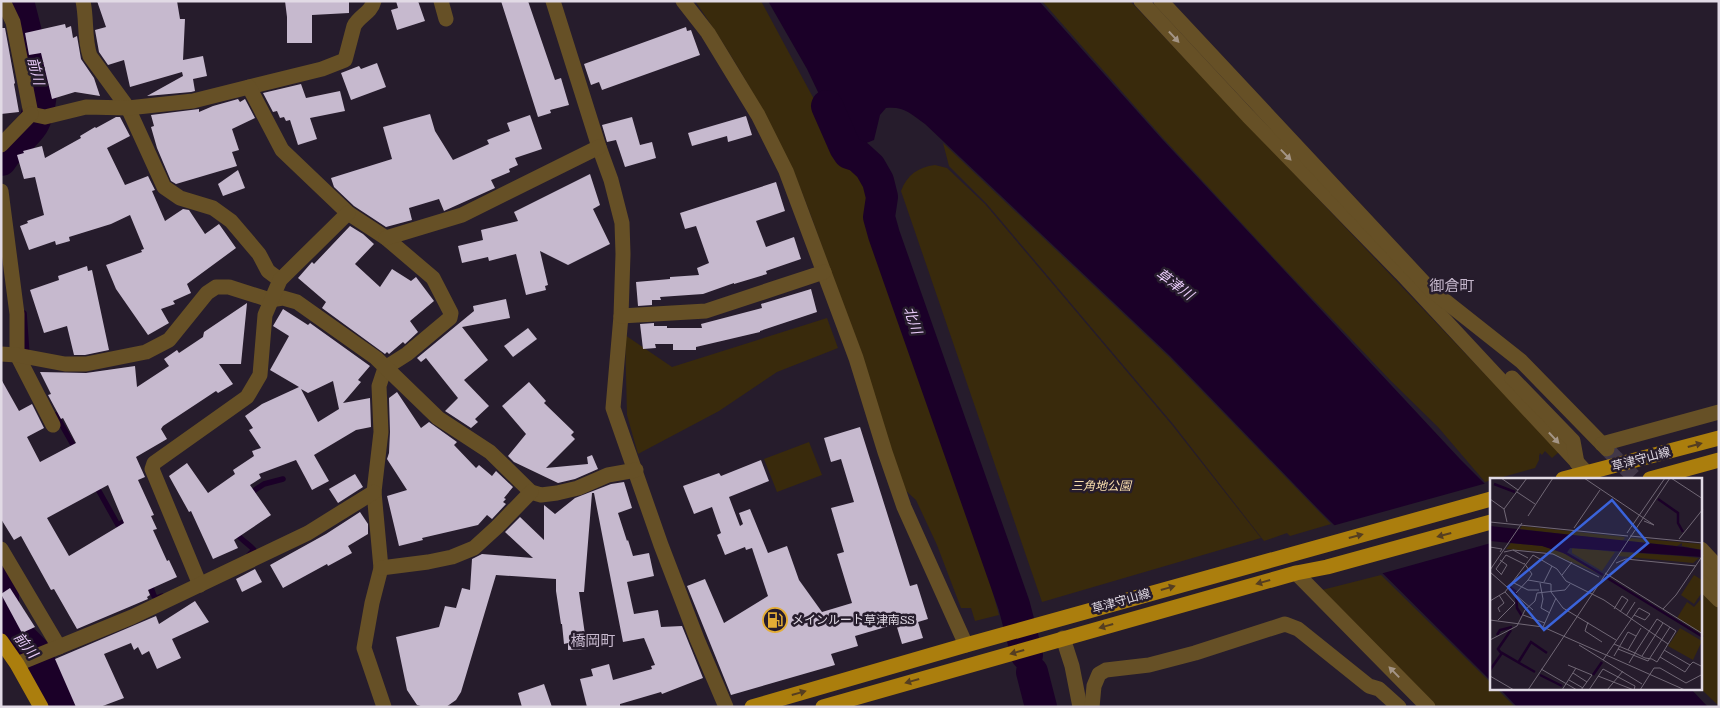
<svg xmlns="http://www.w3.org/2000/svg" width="1720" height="708" font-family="'Roboto Serif','Noto Sans JP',serif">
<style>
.green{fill:#392a0c}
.water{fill:#1b0028}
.pier{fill:#261c2c}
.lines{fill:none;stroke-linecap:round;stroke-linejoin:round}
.stream{stroke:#1b0028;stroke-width:5.5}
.river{stroke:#1b0028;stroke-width:32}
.building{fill:#c6b9ce;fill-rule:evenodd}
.minor-tunnel{stroke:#423848;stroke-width:15;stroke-dasharray:15 8;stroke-linecap:butt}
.minor{stroke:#665026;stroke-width:15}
.major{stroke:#ab7e0d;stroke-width:15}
.oneway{fill:#a49586}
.oneway2{fill:#553e21}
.labels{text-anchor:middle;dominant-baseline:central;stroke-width:5;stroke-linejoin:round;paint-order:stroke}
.street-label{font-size:12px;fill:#e1dae5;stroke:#261c2c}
.park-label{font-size:12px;font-style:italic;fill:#fadfae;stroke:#261c2c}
.poi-label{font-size:12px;fill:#e1dae5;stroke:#261c2c;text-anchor:start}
.water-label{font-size:14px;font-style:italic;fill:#eaccfa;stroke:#261c2c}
.quarter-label{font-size:15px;fill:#c6b8cd;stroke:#261c2c}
.inset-river{fill:none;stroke:#1b0028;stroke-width:2.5}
.inset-road{fill:none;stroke:#716876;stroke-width:1}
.view{fill:#3a63da;fill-opacity:0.15;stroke:#3a63da;stroke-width:2.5}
.inset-edge{fill:none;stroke:#e1dae5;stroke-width:2.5}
</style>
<rect width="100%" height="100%" fill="#261c2c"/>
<g class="green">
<path d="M695,1H761L823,116L840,157L853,162L866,172L873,188L872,222L893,282L897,301L915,349L981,550L999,615L975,621L971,608H961L937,545L916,500L905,490C883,427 862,363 840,300C824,252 808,203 787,158C760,103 730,51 695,1Z"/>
<polygon points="1042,1 1130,1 1559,452 1552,458 1545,451 1542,455 1540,453 1539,456 1539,460 1535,468 1485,482 1438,427 1390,380 1274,258 1162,137"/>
<polygon points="943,143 1169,357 1331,524 1290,536 1287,533 1264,541 1173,424 986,203 949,166"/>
<path d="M935,165L947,168L985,204L1172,425L1261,538L1042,602L901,191C907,175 918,167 935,165Z"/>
<polygon points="827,318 838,348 777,372 719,411 638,454 627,415 625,335 672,367"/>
<polygon points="809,442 822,475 777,492 764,459"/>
<polygon points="1381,575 1491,683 1491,689 1497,689 1515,707 1433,707 1318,591"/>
<polygon points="1701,592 1719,609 1719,706 1701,689"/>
</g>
<g class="water">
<path d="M768,1H1039L1162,139L1460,459L1491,490V681L1320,511L1170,356L925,124C911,114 904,106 886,108L880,115L874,140L859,146L841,148L827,111L807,69Z"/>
<polygon points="1500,689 1691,689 1708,707 1517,707"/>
</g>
<polygon class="pier" points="1487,483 1491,487 1491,543 1380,574 1332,526"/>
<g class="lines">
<g class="stream">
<polyline points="24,313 27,355"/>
<polyline points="56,415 76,450"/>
<polyline points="95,484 118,525 125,521 127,525"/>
<polyline points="249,494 264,484 283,479"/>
<path d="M235,532C240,539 250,545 254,550L249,555"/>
<polyline points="149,582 154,596 157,598 162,596"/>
<polyline points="1,612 5,615"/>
</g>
<g class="river">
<polyline points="827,106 845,147 849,153 858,156 870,167 878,181 882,197 879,217 884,235 1014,605 1027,655"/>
<path d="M1,160C9,147 22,139 31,127C38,118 40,103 41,92L18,1"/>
<polyline points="1,582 3,587 3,606 5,615 15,632 35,652 59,707"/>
<polyline points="1032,672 1041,707"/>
</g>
</g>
<g class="building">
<polygon points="97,1 177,1 180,19 185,19 183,60 203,56 207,76 193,79 195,91 191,92 147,96 183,76 182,72 130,87 124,60 108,65 99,52 95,30 106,27"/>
<polygon points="285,1 349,1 349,13 312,15 312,43 287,43 287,17"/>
<polygon points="396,1 418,1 425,21 397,30 391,10 398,8"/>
<polygon points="501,1 528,1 555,80 561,78 569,105 550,110 551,113 538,117"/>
<polygon points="65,24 66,28 71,26 73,38 77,36 81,59 94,78 100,96 75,92 52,99 41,53 29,55 25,33"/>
<polygon points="686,27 687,31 691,30 700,55 602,90 599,82 591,85 584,64"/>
<polygon points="1,28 5,28 15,83 14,84 19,112 1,114"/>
<polygon points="377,63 386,87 351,100 341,73 359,66 361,69"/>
<polygon points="301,84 306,98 340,91 345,111 310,118 317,139 298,145 290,120 286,121 284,117 280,118 277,111 273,112 263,93"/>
<polygon points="238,99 240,102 245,99 255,118 232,129 239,150 232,152 237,166 176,184 171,181 157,148 151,127 154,126 151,115 199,109 199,112 213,106"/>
<polygon points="430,114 435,131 453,160 489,144 487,140 510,131 507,123 530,115 542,149 515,158 518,165 509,169 510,172 491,180 495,188 444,211 439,199 409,208 412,220 386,227 354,206 334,187 331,178 392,159 383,127"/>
<polygon points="746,116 752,135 728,142 727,136 692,146 688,133"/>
<polygon points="116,117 120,117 130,136 107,148 125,185 148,176 155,190 152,191 165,221 183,209 189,210 205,234 219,224 236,248 187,284 191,293 173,301 175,304 161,309 169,323 148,335 116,289 106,265 142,252 141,250 144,249 130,215 111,224 69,237 70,241 56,245 55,241 29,250 20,226 28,223 27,221 44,215 35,177 24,179 17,155 24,153 23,151 42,146 45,158 81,138 80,136 95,127 96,128"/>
<polygon points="632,117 640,145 652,142 656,158 625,167 616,140 607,142 602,125"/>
<polygon points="238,170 245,188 223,196 218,184"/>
<polygon points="590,174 600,205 593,209 610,244 568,265 540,251 548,285 545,286 546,290 526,295 516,254 489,261 488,257 462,263 458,246 483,240 481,230 518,221 514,212"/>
<polygon points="776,182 785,211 756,221 766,247 794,237 801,259 766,271 767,274 734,284 734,283 703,294 660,297 661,300 652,300 652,305 638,306 636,282 670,279 670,277 699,275 697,268 709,263 696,226 685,229 680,213"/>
<polygon points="350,226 363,234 374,244 355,264 380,287 392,269 411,281 416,277 434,301 410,321 418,332 405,344 403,342 389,354 387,352 385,354 322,308 326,302 298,278 312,262 314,264"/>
<polygon points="87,266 88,271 92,270 109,350 85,355 74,355 67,326 44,333 30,290 59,280 58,276"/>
<polygon points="811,289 817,312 760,331 760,332 696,347 696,350 673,350 673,344 655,344 656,348 643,349 640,324 654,323 654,326 667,326 667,328 702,328 701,324 762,308 761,304"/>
<polygon points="506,299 510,318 462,327 488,360 464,380 489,406 475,419 478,422 471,428 445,411 458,398 426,358 421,362 417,358 474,311 473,306"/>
<path d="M247,303L241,364H219L233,384L218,393L216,391L163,426L161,429L167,439L136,457L145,477L138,480L154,515L151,516L157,529L153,530L167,561L169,560L177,577L148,590L150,595L147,597L148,599L77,629L54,589L51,590L21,536L14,540L1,519V379L19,411L32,404L44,428L27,437L40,462L76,443L63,418L61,419L48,395L51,394L40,372L86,373L135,366L137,387L169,366L164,359L177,350L179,353L203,337L204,332ZM108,485L124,523L69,556L47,518Z"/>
<path d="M283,309L308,325L310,323L370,366L358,380L361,382L343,403L370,398L371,427L356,430L314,455L329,481L312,490L296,460L259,474L261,478L250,485L271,515L234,540L238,548L213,559L191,511L189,512L169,476L187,463L208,493L235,474L233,470L254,456L252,451L261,448L249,430L253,428L245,416L262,404L299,387L270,370L289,336L273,326ZM333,381L339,409L318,422L301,389L308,393Z"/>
<polygon points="528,328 537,339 513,357 504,346"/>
<polygon points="529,382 546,401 544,403 574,432 571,435 575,439 546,468 588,464 587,457 592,455 598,469 575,479 558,483 514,462 508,456 526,434 502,406"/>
<polygon points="397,392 421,428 429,422 457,442 454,445 476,468 479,465 492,476 496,471 513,487 504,498 506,499 503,502 506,504 492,519 487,515 478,525 422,538 423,540 399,546 387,496 407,490 387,459 389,453 390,432 389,398"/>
<polygon points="860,427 910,586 917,584 928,619 918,622 923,638 902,644 896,624 855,636 858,646 831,654 835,665 731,695 687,586 705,579 724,623 768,596 752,548 746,550 745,547 725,555 717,535 721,533 712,507 694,514 683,486 719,473 721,476 761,460 769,481 729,497 740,526 743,524 739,513 750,509 768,553 787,546 799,580 822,612 852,603 837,554 844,552 831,508 854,502 841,459 831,462 824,438"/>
<polygon points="355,474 363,487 338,503 329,489"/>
<polygon points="624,482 632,508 618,513 627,541 628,540 633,556 649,553 654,576 627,582 634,614 658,610 661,627 682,626 703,678 662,694 661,692 620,704 620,707 587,707 580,679 593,676 591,669 609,664 613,680 652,669 651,666 655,665 644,638 623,642 594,493 592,493 584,592 579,592 587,649 568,650 568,643 564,644 562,624 561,624 556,591 556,579 496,575 461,692 456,700 446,707 424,707 417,705 407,690 396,637 439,627 445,606 456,608 462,588 470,590 472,559 482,554 533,558 505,532 520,517 544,540 544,505 555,514 575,498 611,484"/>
<polygon points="360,512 368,524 368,534 348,546 352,553 328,566 327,564 283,588 270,565 326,534"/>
<polygon points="255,569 262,582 242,592 236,579"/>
<polygon points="10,588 35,627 22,633 1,594"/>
<polygon points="195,601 209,622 172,639 181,658 157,669 149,651 142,655 138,647 134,650 131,643 104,654 124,698 100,707 76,707 55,659 156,616 159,624"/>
<polygon points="544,684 552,707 522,707 518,693"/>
</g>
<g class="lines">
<polyline class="minor-tunnel" points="1607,449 1636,479"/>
<g class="minor">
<polyline points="3,1 13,22 31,114"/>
<path d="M83,1C87,20 84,39 90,56L128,108L164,187L180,198L213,208L231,221L259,254L268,271L280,280"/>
<polyline points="441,1 446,19"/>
<polyline points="553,1 599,147 611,180 622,223 623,254 621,316 613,408 661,545 697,639 726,707"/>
<polyline points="683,1 708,33 758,115 786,171 856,358 885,452 904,507 966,645"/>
<polyline points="1141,1 1248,116 1401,273 1587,473"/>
<polyline points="1161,1 1430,289 1521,361 1607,449"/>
<path d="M249,87L322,69L345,60L354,26C359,16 371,13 374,1"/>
<polyline points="31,114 45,117 86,107 128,108 193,101 249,87 282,150 348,213 386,238 433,278 451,313 450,318 407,354 385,368 379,386 381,432 374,492 381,568 372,603 364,648 384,707"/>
<polyline points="1,145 31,114"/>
<polyline points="1,191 17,314 17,355 53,425"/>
<polyline points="386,238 462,215 599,147"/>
<polyline points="621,316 706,311 824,272"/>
<polyline points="1,354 17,355 65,364 86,364 146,352 169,340 207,293 216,287 229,287 270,300 283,298 297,302 376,358 438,418 490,452 531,492 541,495 557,493 578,488 608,475 636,470"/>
<polyline points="1512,378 1573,441 1577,463"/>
<polyline points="1602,444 1719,412"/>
<polyline points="1,549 59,647"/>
<polyline points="1701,549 1719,568"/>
<polyline points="381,568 428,562 452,557 474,548 497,527 531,492"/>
<polyline points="1701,569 1719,586"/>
<polyline points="1296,573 1428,707"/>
<polyline points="1701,582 1719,600"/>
<polyline points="200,585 152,469 154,463 247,397 260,375 265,315 280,280 348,213"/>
<polyline points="1063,638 1072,666 1080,707"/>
<polyline points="17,664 132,617 308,533 374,492"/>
<polyline points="1092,707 1094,686 1099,674 1106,670 1149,665 1195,653 1285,624 1298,629 1369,686 1379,689 1399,707"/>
</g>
<g class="major">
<polyline points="1563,479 1719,438"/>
<polyline points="1650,479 1719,460"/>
<polyline points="1,641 17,664 41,707"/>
<polyline points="752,707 966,645 1491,499"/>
<polyline points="823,707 1296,573 1327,567 1491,522"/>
</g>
</g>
<defs><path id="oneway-solid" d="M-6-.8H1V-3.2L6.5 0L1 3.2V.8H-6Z" transform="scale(1.25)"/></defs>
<g class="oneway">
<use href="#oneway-solid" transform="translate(1174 37) rotate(47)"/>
<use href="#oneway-solid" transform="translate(1286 155) rotate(46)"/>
<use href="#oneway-solid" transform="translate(1554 438) rotate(47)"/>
<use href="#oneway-solid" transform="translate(1394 672) rotate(-134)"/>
</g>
<g class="oneway2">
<use href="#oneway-solid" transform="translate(1695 445) rotate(-15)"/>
<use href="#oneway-solid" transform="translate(1444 535) rotate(165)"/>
<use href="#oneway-solid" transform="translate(1356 536) rotate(-15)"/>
<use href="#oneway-solid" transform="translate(1263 582) rotate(164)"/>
<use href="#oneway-solid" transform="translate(1168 588) rotate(-16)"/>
<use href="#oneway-solid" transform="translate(1106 626) rotate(164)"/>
<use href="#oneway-solid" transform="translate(1017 652) rotate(164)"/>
<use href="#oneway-solid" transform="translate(912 681) rotate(164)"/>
<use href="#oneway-solid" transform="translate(799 693) rotate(-16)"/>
</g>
<defs>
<symbol id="fuel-ring" viewBox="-11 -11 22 22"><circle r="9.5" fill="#261c2c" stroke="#e4ad35" stroke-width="1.5"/><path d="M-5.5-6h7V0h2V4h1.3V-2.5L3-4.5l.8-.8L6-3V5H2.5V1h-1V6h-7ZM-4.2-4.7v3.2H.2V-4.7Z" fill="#e4ad35"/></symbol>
</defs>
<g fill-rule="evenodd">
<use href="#fuel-ring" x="761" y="606" width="28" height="28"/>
</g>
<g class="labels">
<g class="street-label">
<text transform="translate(1641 459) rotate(-15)">草津守山線</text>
<text transform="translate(1121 601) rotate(-16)">草津守山線</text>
</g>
<g class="park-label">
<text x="1101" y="486">三角地公園</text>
</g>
<g class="poi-label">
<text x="792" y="620">メインルート草津南SS</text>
</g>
<g class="water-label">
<text transform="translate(36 71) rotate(76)">前川</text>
<text transform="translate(1175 284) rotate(36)">草津川</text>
<text transform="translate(913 320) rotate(71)">北川</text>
<text transform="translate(26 645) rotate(51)">前川</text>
</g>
<g class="quarter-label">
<text x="1452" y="286">御倉町</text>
<text x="593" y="641">橋岡町</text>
</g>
</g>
<g transform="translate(1490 478)">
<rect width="212" height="212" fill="#261c2c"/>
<path d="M32,48L134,59L135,60L132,63L30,51ZM141,60L212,66V72L192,68V65L187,68L138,63ZM21,65L53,68L79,76L110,96L58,74L16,71ZM82,70L107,72L125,74L112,93L82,75ZM131,74L190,78L209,80L203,85L128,78ZM204,97L212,102L213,113L204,126L191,117ZM210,122L213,124L212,156L187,140L197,124L204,129ZM190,150L212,163L203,182L178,168Z" fill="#392a0c"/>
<path d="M0,48L194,69L212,72V79L80,70L76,76L52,68L0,63Z" fill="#1b0028"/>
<path class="inset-river" d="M4,6L25,14M168,21L188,35V45L193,54M74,74L113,97M114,98L213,159M18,108L26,114L27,130L32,138M7,157L10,152L22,149M11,175L8,171L21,152M28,185L41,164L57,175M0,192L12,175L45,194M50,197L72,208M103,197L112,184"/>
<path class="inset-road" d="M11,0L28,12M94,0L164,47L154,43M181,0L213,21M27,14L45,26M0,21L14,31M38,38L63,0M0,44L138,58M17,44L14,31L37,0M84,50L110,12M137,55L175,0M140,58L213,65M189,61L213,31M0,69L12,71L10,74M23,72L63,76L109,99M14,74L23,72L38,80M10,82L17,87L11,97M34,85L42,96L38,102M126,85L136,81L206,88M0,92L32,45M0,94L43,132M115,95L213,156M11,96L6,91L16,77L34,86M72,97L82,84M22,104L38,112H49M54,104L62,88M50,105L53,121L51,130L60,135M26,115L38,102L61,106V114L73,130L126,162M9,117L14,125L8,130L10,134M0,123L15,114L43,77L67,91L76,103L114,122L178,166M124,131L132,118L138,122L130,134M173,131L186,117L213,77M33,137L55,145M136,138L145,124M0,142L53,149L195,212M8,142L25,125L15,114M98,144L95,153L112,164M27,148L35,132L45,123L47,115L75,112L80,106M53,149L66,120M0,162L27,148M124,166L145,175L155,180L162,181L167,184L186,153L167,141L145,175L139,185M89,167L152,206M128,171L158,183L180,149M138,172L151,150M124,178L138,154L146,158M152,178L173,145M170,179L195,194L200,187L174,172M113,182L149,130L160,136L155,142L144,137M78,187L102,197L91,212M200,187L203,184L213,189M51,191L87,212M83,195L97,204M0,198L24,212M108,198L144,212M79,202L93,210M38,212L180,0M72,212L86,190M99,212L113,191L145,208L144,212M117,212L133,193M150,212L164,190H170L196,205L213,196"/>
<path class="view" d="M122,22L158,65L54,152L18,109Z"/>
<rect width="212" height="212" class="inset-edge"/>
</g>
<rect width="1720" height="708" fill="none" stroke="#e1dae5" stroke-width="5"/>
</svg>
